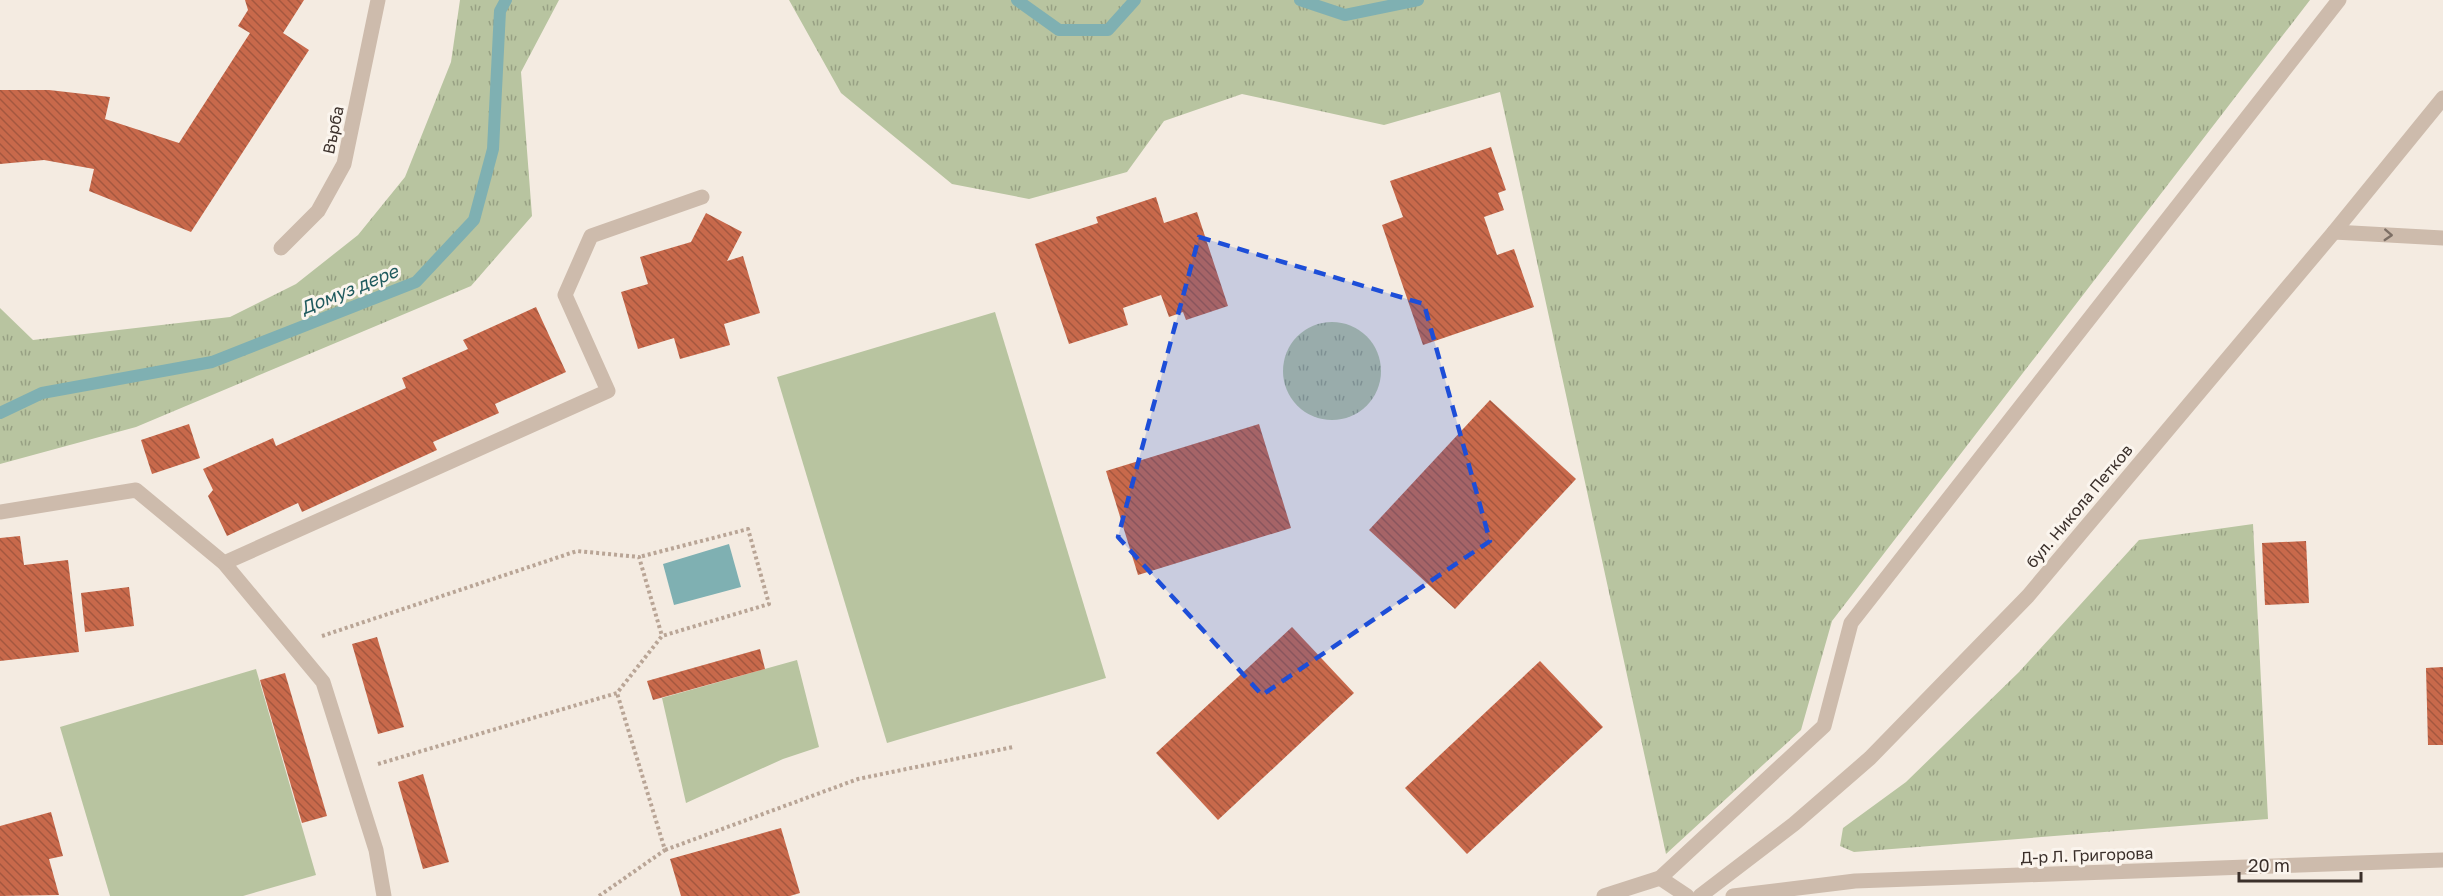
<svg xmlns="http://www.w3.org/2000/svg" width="2443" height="896" font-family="'Golos Text',sans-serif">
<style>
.grass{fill:url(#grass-tufts)}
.green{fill:#b8c4a0}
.water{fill:#7fb0b2}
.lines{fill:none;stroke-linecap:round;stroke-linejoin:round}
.stream{stroke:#7fb0b2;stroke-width:12}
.building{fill:url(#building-back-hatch)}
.path{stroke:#b9a596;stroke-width:4;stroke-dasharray:3 3;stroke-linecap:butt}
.service{stroke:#cdbbac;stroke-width:15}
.minor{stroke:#cdbbac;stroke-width:15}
.tertiary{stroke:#cdbbac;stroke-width:15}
.oneway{stroke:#7d6f65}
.marked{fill:#1d4ed8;fill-opacity:0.2;stroke:#1d4ed8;stroke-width:4.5;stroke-dasharray:12 8;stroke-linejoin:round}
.labels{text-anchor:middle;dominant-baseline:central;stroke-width:6;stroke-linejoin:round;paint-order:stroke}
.street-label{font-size:16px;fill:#3b302b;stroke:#fbf5ee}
.water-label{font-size:18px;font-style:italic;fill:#1f5a5e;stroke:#fbf5ee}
</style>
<defs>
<pattern id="grass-tufts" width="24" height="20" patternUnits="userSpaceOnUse" patternTransform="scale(1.5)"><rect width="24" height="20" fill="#b8c4a0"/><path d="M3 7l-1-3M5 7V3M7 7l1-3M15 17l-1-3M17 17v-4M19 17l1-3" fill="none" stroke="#97a083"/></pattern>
<pattern id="building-back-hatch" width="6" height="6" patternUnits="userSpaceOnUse" patternTransform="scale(1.5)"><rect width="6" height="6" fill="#c8694b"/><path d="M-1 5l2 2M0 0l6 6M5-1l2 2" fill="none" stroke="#a4573f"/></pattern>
</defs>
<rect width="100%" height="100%" fill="#f4ebe1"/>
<g class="grass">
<polygon points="460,0 559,0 521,72 532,216 471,286 136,427 0,464 0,308 33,340 230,317 296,284 358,235 405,177 451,62"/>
<polygon points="789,0 2310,0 1832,621 1801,730 1666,854 1500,92 1384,125 1242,94 1164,121 1127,172 1029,199 952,184 841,93"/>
<circle cx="1332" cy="371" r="49"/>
<polygon points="2253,524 2268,819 1854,852 1840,846 1843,828 1906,782 2019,672 2139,540"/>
</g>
<g class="green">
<polygon points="995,312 1106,678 887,743 777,377"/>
<polygon points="797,660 819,747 783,759 686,803 662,698"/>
<polygon points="256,669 316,875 243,896 110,896 60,727"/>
</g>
<polygon class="water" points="729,544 741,587 674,605 663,564"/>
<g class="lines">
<g class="stream">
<polyline points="1017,0 1059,30 1108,30 1135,0"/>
<polyline points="1300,0 1345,15 1418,0"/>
<polyline points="0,413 42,393 212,362 416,282 474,220 493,149 500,11 506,0"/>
</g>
</g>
<g class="building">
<polygon points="245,0 304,0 283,33 309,50 191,232 89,191 94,169 44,160 0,164 0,90 49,90 110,97 105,119 179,143 250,33 238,26 248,10"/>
<polygon points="1491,147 1506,190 1498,193 1504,210 1484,217 1497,255 1514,249 1534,307 1423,345 1382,225 1403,217 1390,181"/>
<polygon points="1156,197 1164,223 1197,212 1228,306 1186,320 1183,312 1169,317 1161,295 1123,308 1128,325 1069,344 1035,244 1098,223 1096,217"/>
<polygon points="706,213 742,232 727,261 743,256 760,313 724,324 730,345 680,359 674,338 638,349 621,292 648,284 640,257 691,242"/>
<polygon points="536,307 566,372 495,404 499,413 433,442 437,450 302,512 298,503 227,536 208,496 213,490 203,469 273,438 276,446 406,388 402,378 468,349 463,340"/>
<polygon points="1490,400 1576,479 1455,609 1369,530"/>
<polygon points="189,424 200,458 152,474 141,440"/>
<polygon points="1259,424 1291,528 1138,575 1106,471"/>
<polygon points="20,536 24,565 68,560 79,652 0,661 0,538"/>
<polygon points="2306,541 2309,603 2265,605 2262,543"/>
<polygon points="129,587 134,626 85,632 81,593"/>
<polygon points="1292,627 1354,693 1218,820 1156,753"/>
<polygon points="377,637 404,727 378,734 352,644"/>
<polygon points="760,649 765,669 653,700 647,681"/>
<polygon points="1540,661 1603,727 1467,854 1405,788"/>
<polygon points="2443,667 2443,745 2428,745 2426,668"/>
<polygon points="285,673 327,816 302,823 260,680"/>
<polygon points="423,774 449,862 423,869 398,782"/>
<polygon points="51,812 63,856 49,859 59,895 0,896 0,826"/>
<polygon points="781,828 800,893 790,896 681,896 670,859"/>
</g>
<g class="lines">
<g class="path">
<polyline points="322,636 577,551 639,557 662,636"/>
<polyline points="378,764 617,693 662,636 769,604 748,529 639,557"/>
<polyline points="665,850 858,779 1013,747"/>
<polyline points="599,896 665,850 617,693"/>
</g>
<g class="service">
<polyline points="2334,232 2443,238"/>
<polyline points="281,248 318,211 344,164 378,0"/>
<polyline points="0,512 136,490 224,563 323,682 376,850 384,896"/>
<polyline points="224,563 608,391 565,295 591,236 702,197"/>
</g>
<g class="minor">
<polyline points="1660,878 1687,896"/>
<polyline points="1604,896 1660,878 1824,726 1851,623 2339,0"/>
<polyline points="1733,896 1855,881 2443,860"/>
</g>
<polyline class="tertiary" points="1700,896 1794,824 1870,758 2028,596 2334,232 2443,98"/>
</g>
<defs><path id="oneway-chevron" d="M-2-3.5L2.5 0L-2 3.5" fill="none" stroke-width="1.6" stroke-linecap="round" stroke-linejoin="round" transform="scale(1.5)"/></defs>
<use class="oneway" href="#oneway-chevron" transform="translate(2388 235) rotate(3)"/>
<path class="marked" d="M1199,237L1424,304L1490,541L1262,695L1118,537Z"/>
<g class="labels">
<g class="street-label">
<text transform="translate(333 130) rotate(-78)">Върба</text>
<text transform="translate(2079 506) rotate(-50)">бул. Никола Петков</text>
<text transform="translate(2087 855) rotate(-2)">Д-р Л. Григорова</text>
</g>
<g class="water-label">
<text transform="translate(349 289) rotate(-22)">Домуз дере</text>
</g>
</g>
<path d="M2239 872v9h122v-9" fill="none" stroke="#3b302b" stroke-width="3"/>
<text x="2248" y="872" font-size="18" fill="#3b302b" stroke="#fbf5ee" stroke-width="4.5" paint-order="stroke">20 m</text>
</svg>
